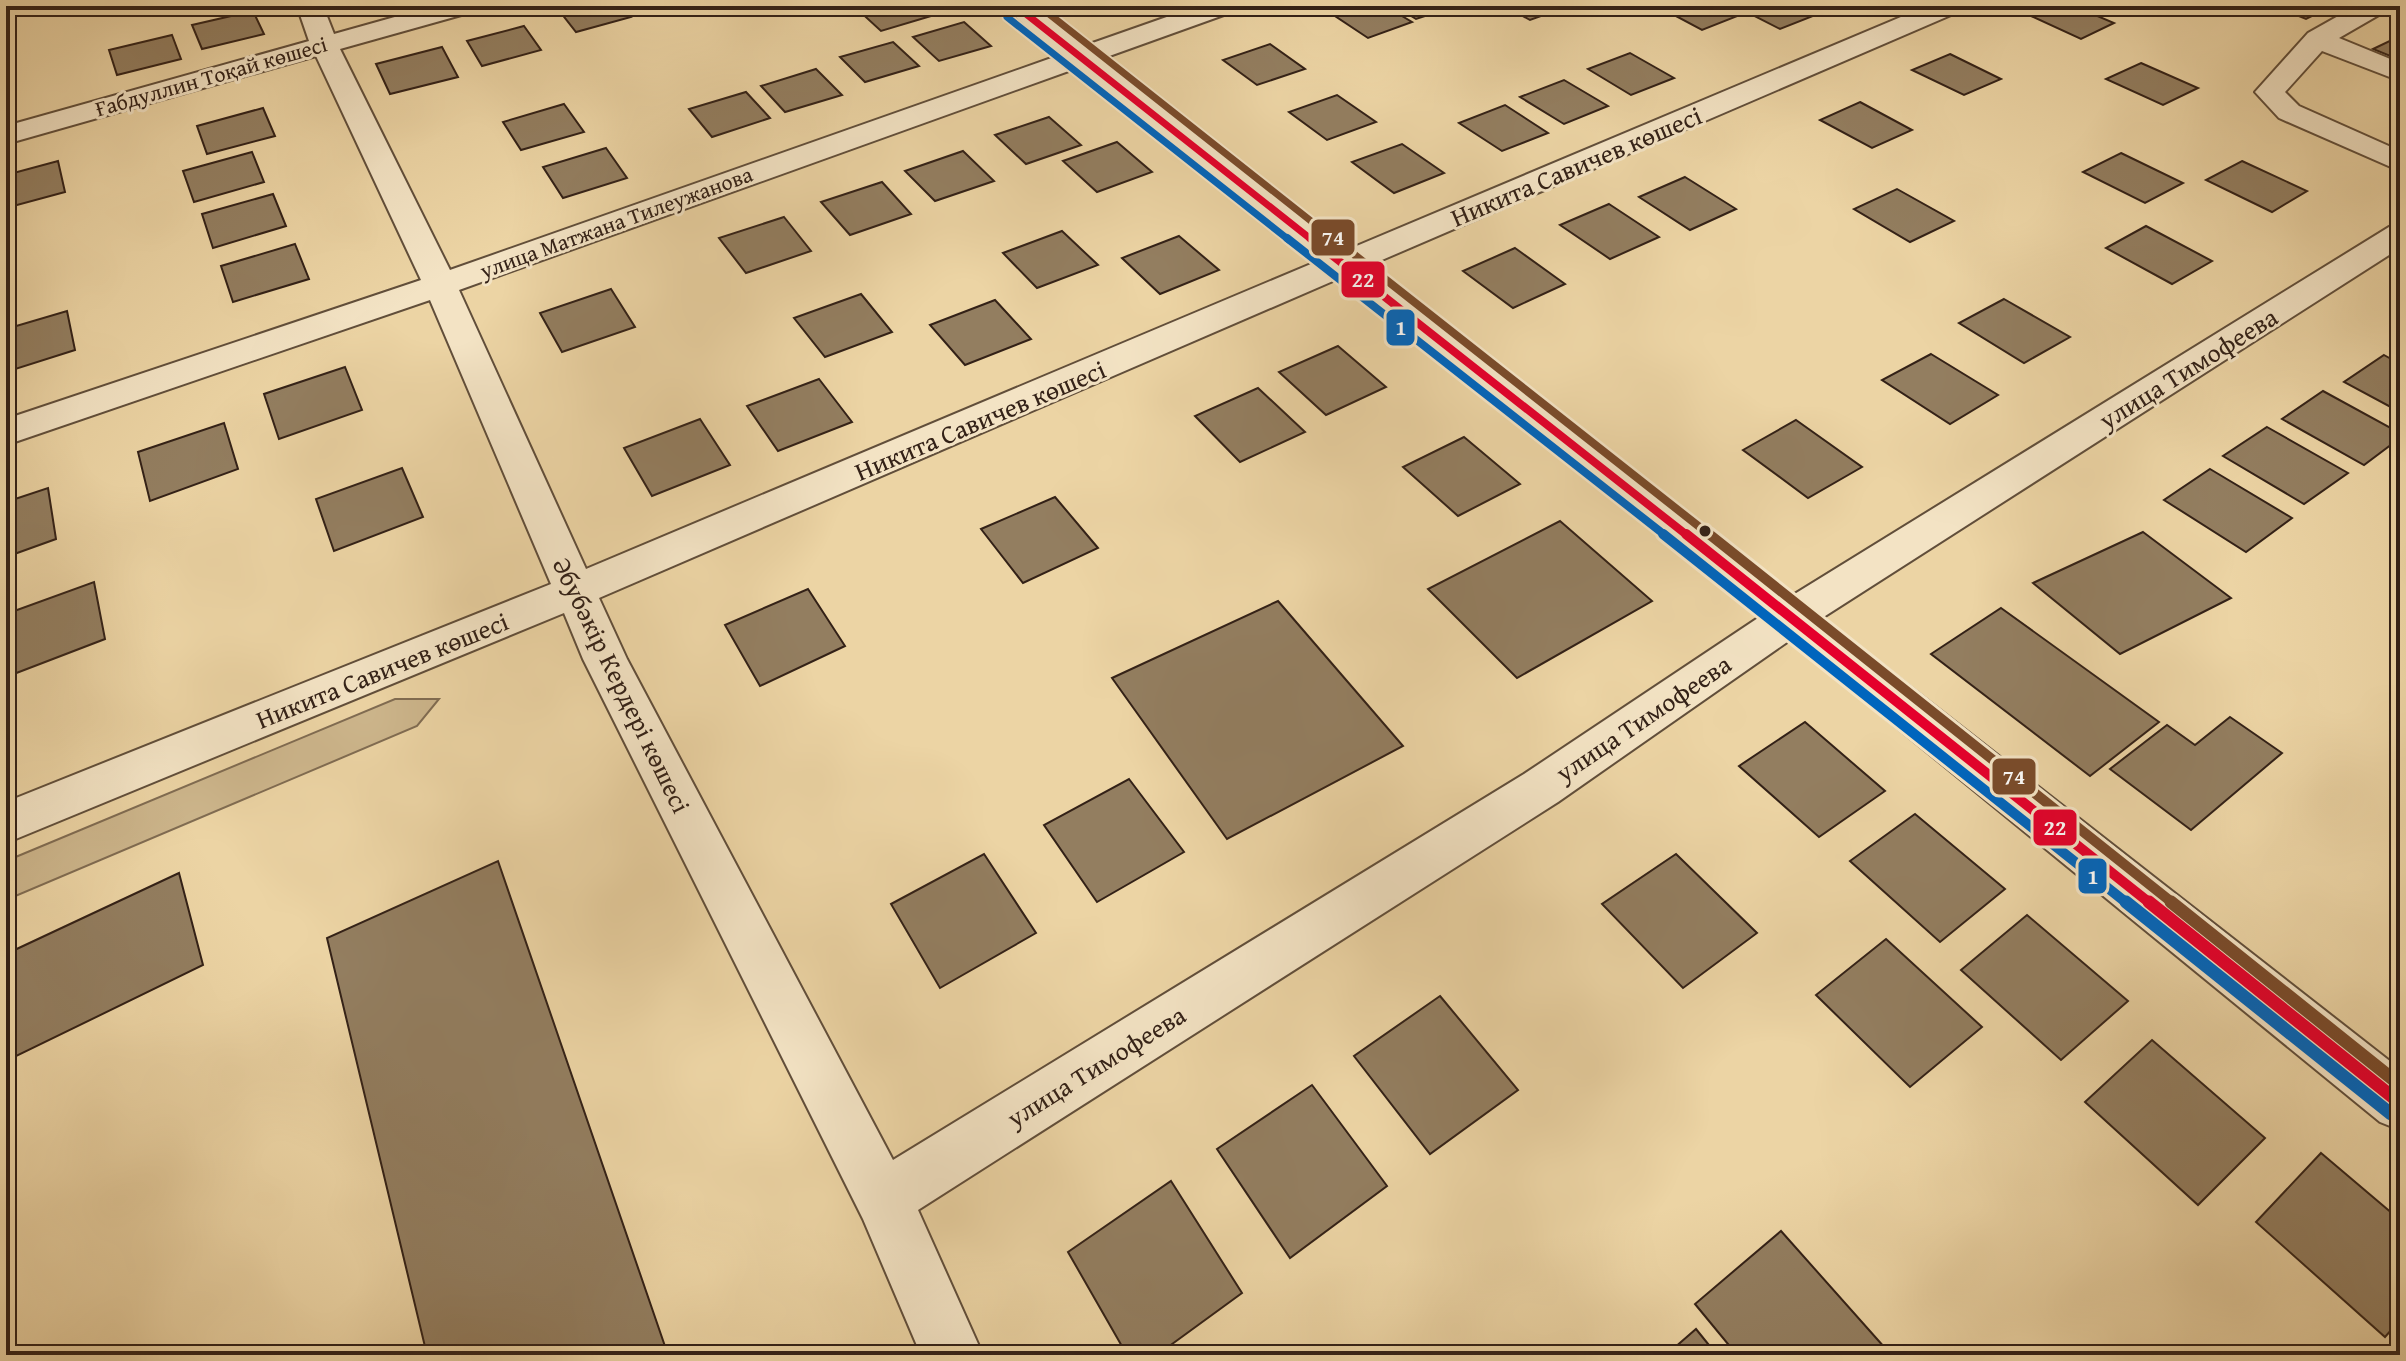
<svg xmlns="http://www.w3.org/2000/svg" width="2406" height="1361" font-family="'Gentium Book Plus',serif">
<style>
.green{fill:#cdb68c;stroke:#806c52;stroke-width:2}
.building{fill:#937e60;stroke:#332117;stroke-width:2}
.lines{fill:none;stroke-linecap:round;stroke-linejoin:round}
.minor-casing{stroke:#614e3a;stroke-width:4}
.minor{fill:#f3e3c4;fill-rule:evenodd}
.bus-1-far3-casing{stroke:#f3e3c4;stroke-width:11}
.bus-1-far2-casing{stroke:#f3e3c4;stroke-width:13}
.bus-1-far1-casing{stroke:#f3e3c4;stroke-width:16}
.bus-1-casing{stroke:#f3e3c4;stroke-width:19}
.bus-2-far3-casing{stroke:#f3e3c4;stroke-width:11}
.bus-2-far2-casing{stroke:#f3e3c4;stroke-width:13}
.bus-2-far1-casing{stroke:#f3e3c4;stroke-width:16}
.bus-2-casing{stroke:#f3e3c4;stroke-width:19}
.bus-3-far3-casing{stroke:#f3e3c4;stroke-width:11}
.bus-3-far2-casing{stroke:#f3e3c4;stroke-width:13}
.bus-3-far1-casing{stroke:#f3e3c4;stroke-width:16}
.bus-3-casing{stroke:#f3e3c4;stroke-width:19}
.bus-1-far3{stroke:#e4002b;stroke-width:7}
.bus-1-far2{stroke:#e4002b;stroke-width:8}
.bus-1-far1{stroke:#e4002b;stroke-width:10}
.bus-1{stroke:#e4002b;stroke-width:13}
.bus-2-far3{stroke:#0065bd;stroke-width:7}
.bus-2-far2{stroke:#0065bd;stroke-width:8}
.bus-2-far1{stroke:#0065bd;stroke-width:10}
.bus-2{stroke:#0065bd;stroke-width:13}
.bus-3-far3{stroke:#7a4b2a;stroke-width:7}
.bus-3-far2{stroke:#7a4b2a;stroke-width:8}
.bus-3-far1{stroke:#7a4b2a;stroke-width:10}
.bus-3{stroke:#7a4b2a;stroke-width:13}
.bus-dot{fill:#332117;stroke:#f3e3c4;stroke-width:3}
.labels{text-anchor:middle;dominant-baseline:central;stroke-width:6;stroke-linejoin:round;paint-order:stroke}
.far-street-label{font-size:22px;fill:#332117;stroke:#f3e3c4}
.street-label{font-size:26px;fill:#332117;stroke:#f3e3c4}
.line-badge{stroke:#f3e3c4;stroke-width:3}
.badge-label{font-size:22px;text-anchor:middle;font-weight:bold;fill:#fff}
</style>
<rect width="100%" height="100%" fill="#ecd4a4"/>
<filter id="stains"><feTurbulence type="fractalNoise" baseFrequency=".0025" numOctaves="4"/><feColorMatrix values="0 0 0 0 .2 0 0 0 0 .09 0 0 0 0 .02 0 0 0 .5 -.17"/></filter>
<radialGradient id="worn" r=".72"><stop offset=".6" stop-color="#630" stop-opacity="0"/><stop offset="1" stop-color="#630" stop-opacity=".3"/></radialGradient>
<polygon class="green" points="395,699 439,699 417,726 6,900 6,861"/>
<g class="building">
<polygon points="571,6 622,6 631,17 576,32 558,9"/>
<polygon points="863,6 920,6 931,16 881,31 856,8"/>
<polygon points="1358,6 1385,6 1412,22 1368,38 1332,14"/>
<polygon points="1395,6 1456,6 1416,19"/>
<polygon points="1505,6 1569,6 1530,20"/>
<polygon points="1663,6 1722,6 1740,15 1702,30 1659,7"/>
<polygon points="1735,6 1800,6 1818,14 1780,29"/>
<polygon points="2051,6 2074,6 2114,23 2081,39 2029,15"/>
<polygon points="2274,6 2332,6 2306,19"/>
<polygon points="253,11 264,34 202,49 192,25"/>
<polygon points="964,22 991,46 939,61 913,37"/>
<polygon points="524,26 541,50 482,66 467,41"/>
<polygon points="172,35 181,59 117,75 109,50"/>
<polygon points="2400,36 2400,60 2373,49"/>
<polygon points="893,42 919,66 865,82 840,57"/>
<polygon points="1270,44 1305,69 1257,85 1223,60"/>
<polygon points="442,47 458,77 390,94 376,64"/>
<polygon points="1630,53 1674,78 1631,95 1588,69"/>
<polygon points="1950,54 2001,79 1964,95 1912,70"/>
<polygon points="2141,63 2198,88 2163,105 2106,79"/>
<polygon points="816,69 842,95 785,112 761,86"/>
<polygon points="1564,80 1608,106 1564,124 1520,97"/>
<polygon points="746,92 770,118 712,137 689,109"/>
<polygon points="1337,95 1376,122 1327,140 1289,112"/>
<polygon points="1860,102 1912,130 1872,148 1820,120"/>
<polygon points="564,104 584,132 521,150 503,122"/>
<polygon points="1505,105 1548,133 1502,151 1459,123"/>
<polygon points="263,108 275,136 207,154 197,126"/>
<polygon points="1049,117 1081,145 1026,164 995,135"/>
<polygon points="1117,142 1152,172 1097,192 1063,161"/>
<polygon points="1402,144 1444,173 1394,193 1352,162"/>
<polygon points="606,148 627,178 563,198 543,167"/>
<polygon points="963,151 994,181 935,201 905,171"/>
<polygon points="252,152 264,182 194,202 183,171"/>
<polygon points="2121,153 2183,183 2145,203 2083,172"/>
<polygon points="58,161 65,192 6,208 6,175"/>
<polygon points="2242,161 2307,191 2272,212 2206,180"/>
<polygon points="1685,177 1736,209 1690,230 1639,197"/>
<polygon points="882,182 911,214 850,235 821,202"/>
<polygon points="1897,189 1954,221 1910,242 1854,209"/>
<polygon points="273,194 286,226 213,248 202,214"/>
<polygon points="1609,204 1659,237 1610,259 1560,225"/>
<polygon points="784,217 811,251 746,273 719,238"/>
<polygon points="2146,226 2212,261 2172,284 2106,248"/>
<polygon points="1062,231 1098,265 1037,288 1003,253"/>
<polygon points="1179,236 1219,270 1160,294 1122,258"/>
<polygon points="295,244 309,279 233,302 221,266"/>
<polygon points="1515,248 1565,284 1513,308 1463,271"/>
<polygon points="611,289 635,327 562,352 540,313"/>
<polygon points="861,294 892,332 825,357 794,318"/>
<polygon points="2004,299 2070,337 2024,363 1959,323"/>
<polygon points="995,300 1031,339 965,365 930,325"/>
<polygon points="67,311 75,350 6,372 6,329"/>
<polygon points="1338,346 1386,387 1326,415 1279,372"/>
<polygon points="1931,354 1998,395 1950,424 1882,380"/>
<polygon points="2384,355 2400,364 2400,412 2344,382"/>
<polygon points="345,367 362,410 279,439 264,394"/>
<polygon points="819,379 852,422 778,451 747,406"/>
<polygon points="1258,388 1305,432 1240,462 1195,416"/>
<polygon points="2323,391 2400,433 2400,438 2364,465 2282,419"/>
<polygon points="700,419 730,465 652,496 624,448"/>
<polygon points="1796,420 1862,467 1808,498 1743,450"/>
<polygon points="224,423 238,469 150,501 138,452"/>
<polygon points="2267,427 2348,473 2304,504 2223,456"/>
<polygon points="1464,437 1520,484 1458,516 1403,467"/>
<polygon points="402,468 423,517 334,551 316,499"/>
<polygon points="2210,469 2292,518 2246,552 2164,500"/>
<polygon points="48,488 56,539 6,557 6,502"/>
<polygon points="1055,497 1098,548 1023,583 981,529"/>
<polygon points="1560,521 1652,601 1517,678 1428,589"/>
<polygon points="2143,532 2231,598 2120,654 2033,583"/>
<polygon points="94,582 105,639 6,677 6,614"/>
<polygon points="808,589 845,646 760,686 725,625"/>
<polygon points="1278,601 1403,746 1227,839 1112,678"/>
<polygon points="2001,608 2159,722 2090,776 1931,654"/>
<polygon points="2230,717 2282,753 2191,830 2110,769 2167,725 2195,745"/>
<polygon points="1805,722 1885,791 1819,837 1739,766"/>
<polygon points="1129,779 1184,852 1097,902 1044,825"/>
<polygon points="1915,814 2005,889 1940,942 1850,861"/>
<polygon points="984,854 1036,933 940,988 891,904"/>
<polygon points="1676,854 1757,933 1683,988 1602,904"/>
<polygon points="498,861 668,1355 427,1355 327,938"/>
<polygon points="179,873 203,965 6,1061 6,954"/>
<polygon points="2027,915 2128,1001 2061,1060 1961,970"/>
<polygon points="1886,939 1982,1027 1910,1087 1816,995"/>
<polygon points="1440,996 1518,1090 1430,1154 1354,1056"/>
<polygon points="2152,1040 2265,1138 2198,1205 2085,1102"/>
<polygon points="1312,1085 1387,1186 1290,1258 1217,1149"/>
<polygon points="2321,1153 2400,1220 2400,1320 2385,1337 2256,1222"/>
<polygon points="1171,1181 1242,1293 1157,1355 1127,1355 1068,1252"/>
<polygon points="1781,1231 1885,1348 1877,1355 1737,1355 1695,1304"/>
<polygon points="1696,1329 1717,1355 1666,1355"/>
</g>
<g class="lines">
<defs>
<g id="minor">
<path d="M297,6H323L334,34L434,6H476L472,12L340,49L450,270L1060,55L1003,6H1032L1084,46L1198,6H1236L1232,12L1101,59L1347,250L1927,6H1962L1958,12L1368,266L1793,595L2389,227L2400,224V248L1822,618L2400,1069V1130L2380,1122L1790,640L1558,802L918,1210L983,1355H921L863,1219L583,659L564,613L6,843V802L551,584L430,300L6,445V419L421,280L316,56L6,144V126L309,41ZM1077,68L1318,261L586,569L459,290ZM1340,278L1761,616L1524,774L893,1160L627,659L599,598Z"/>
<polygon points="2356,6 2388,6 2384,12 2339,38 2400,63 2400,81 2322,51 2285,92 2299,106 2400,151 2400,171 2279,118 2255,92 2308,33"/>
</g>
</defs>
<use href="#minor" class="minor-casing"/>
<use href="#minor" class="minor"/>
<defs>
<polyline id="bus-1-far3" points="1016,6 1312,240"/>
<polyline id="bus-1-far2" points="1310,238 1688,536"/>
<polyline id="bus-1-far1" points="1686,534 2151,904"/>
<polyline id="bus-1" points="2149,902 2400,1103"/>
<polyline id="bus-2-far3" points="1007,17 1289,240"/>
<polyline id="bus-2-far2" points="1287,238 1666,536"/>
<polyline id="bus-2-far1" points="1663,534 2128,904"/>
<polyline id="bus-2" points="2126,902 2391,1114"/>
<polyline id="bus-3-far3" points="1039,6 1335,240"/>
<polyline id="bus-3-far2" points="1333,238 1711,536"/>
<polyline id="bus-3-far1" points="1709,534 2174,904"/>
<polyline id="bus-3" points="2171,902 2400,1085"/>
</defs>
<use href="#bus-1-far3" class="bus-1-far3-casing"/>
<use href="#bus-1-far2" class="bus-1-far2-casing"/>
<use href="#bus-1-far1" class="bus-1-far1-casing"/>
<use href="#bus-1" class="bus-1-casing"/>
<use href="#bus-2-far3" class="bus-2-far3-casing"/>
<use href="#bus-2-far2" class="bus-2-far2-casing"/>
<use href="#bus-2-far1" class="bus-2-far1-casing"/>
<use href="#bus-2" class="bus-2-casing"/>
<use href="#bus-3-far3" class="bus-3-far3-casing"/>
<use href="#bus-3-far2" class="bus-3-far2-casing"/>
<use href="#bus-3-far1" class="bus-3-far1-casing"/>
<use href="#bus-3" class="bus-3-casing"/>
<use href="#bus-1-far3" class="bus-1-far3"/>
<use href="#bus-1-far2" class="bus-1-far2"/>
<use href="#bus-1-far1" class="bus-1-far1"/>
<use href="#bus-1" class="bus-1"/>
<use href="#bus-2-far3" class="bus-2-far3"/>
<use href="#bus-2-far2" class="bus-2-far2"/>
<use href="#bus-2-far1" class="bus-2-far1"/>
<use href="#bus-2" class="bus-2"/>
<use href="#bus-3-far3" class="bus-3-far3"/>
<use href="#bus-3-far2" class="bus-3-far2"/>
<use href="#bus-3-far1" class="bus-3-far1"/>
<use href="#bus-3" class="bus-3"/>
</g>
<circle class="bus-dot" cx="1705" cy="531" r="7"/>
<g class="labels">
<g class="far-street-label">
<text transform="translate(211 76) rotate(-16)">Ғабдуллин Тоқай көшесі</text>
<text transform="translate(616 222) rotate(-20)">улица Матжана Тилеужанова</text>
</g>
<g class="street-label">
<text transform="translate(1576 166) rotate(-23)">Никита Савичев көшесі</text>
<text transform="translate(2188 368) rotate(-32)">улица Тимофеева</text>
<text transform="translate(980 420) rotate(-23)">Никита Савичев көшесі</text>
<text transform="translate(382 670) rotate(-22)">Никита Савичев көшесі</text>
<text transform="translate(622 685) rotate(64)">Әбубәкір Кердері көшесі</text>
<text transform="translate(1643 718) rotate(-34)">улица Тимофеева</text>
<text transform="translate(1096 1066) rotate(-32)">улица Тимофеева</text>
</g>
</g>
<g class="line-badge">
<rect x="1310" y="218" width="46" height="39" rx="8" fill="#7a4b2a"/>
<rect x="1340" y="260" width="46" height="39" rx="8" fill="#e4002b"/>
<rect x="1385" y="308" width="31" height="39" rx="8" fill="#0065bd"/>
<rect x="1991" y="757" width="46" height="39" rx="8" fill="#7a4b2a"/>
<rect x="2032" y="808" width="46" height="39" rx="8" fill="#e4002b"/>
<rect x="2077" y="857" width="31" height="38" rx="8" fill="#0065bd"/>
</g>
<g class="badge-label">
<text x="1333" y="245">74</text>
<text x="1363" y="287">22</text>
<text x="1401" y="335">1</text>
<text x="2014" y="784">74</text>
<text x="2055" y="835">22</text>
<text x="2093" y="884">1</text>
</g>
<rect width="2406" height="1361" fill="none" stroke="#ecd4a4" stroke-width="32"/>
<rect x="8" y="8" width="2390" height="1345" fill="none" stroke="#332117" stroke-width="4"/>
<rect x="16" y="16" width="2374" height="1329" fill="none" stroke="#332117" stroke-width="2"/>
<rect width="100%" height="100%" filter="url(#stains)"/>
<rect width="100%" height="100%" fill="url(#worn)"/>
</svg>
